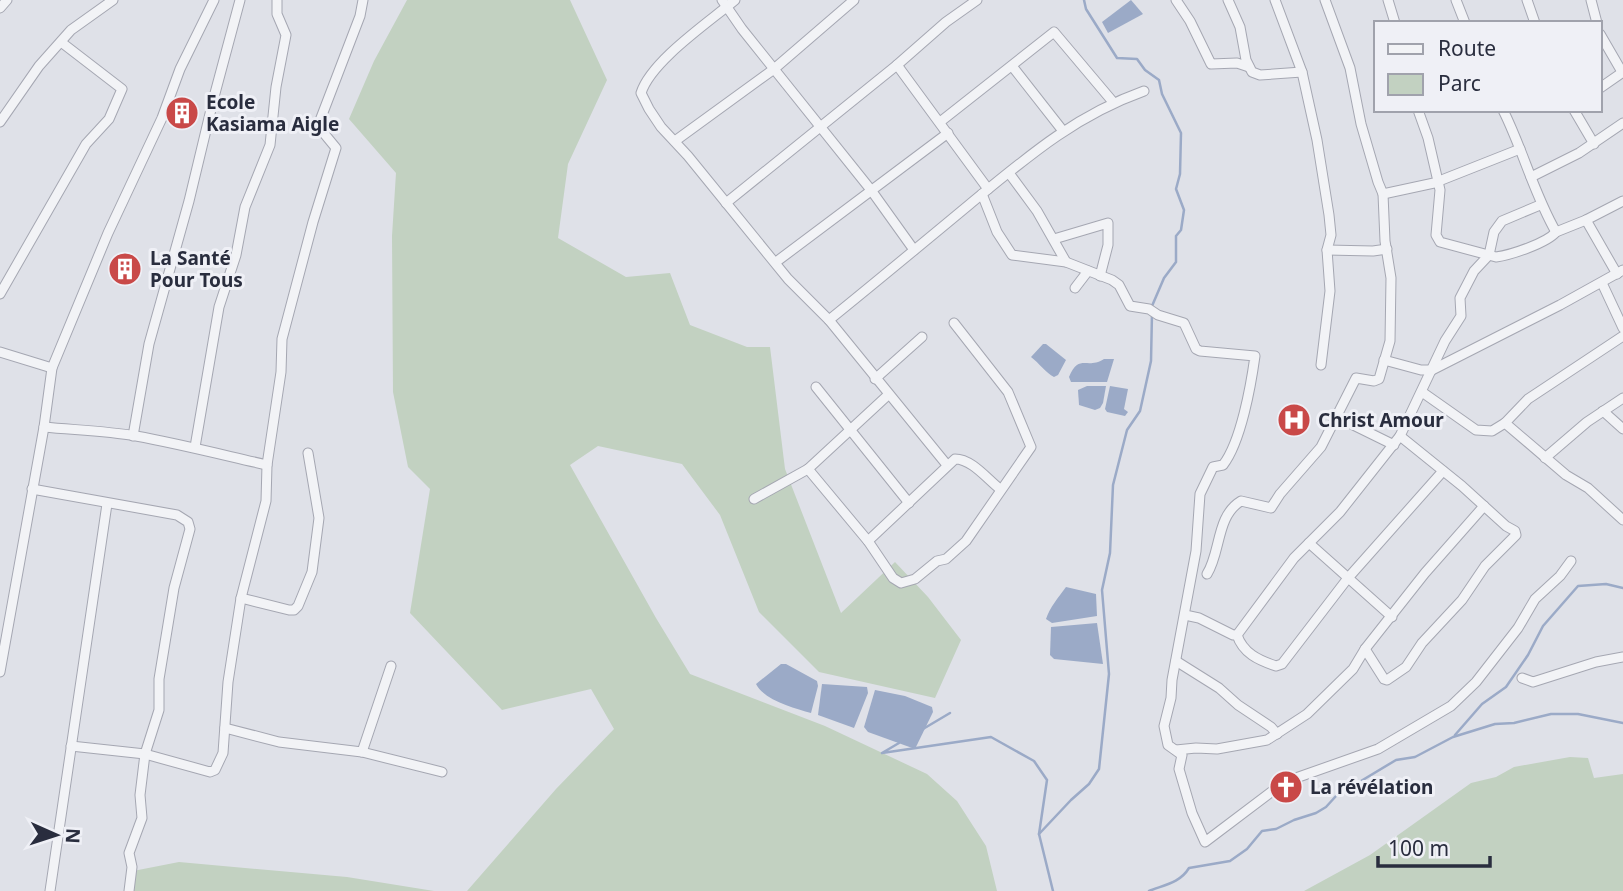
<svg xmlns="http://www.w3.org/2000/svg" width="1623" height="891" font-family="'Noto Sans',sans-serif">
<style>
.green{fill:#c2d1c1}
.water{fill:#9baac7}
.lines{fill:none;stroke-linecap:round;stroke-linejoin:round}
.stream{stroke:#9baac7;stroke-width:2.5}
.minor-casing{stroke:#a5a7b2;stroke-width:11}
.minor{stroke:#f2f3f6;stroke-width:9}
.labels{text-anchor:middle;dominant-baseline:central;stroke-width:6;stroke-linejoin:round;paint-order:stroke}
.poi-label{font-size:19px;font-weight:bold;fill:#292d3e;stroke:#eff0f6;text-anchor:start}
</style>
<rect width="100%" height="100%" fill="#dfe1e8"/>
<g class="green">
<polygon points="407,0 570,0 607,80 568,164 558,238 626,277 670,273 690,325 747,347 770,347 785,469 841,613 895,562 928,597 961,640 935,698 819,672 759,612 720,515 682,464 598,446 570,465 656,618 690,674 825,726 927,774 957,801 986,846 997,891 467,891 556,789 614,729 591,689 502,710 410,613 430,489 408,467 393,392 392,236 396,173 349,119 374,61"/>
<polygon points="1570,757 1588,758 1594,778 1623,774 1623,891 1304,891 1370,855 1471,783 1496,777 1514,767"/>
<polygon points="179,862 347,877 434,891 127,891 128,872"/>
</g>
<g class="water">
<polygon points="1131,0 1143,14 1108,33 1102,22"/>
<path d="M1043,344H1046L1066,360L1058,375L1054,377C1046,373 1039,363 1031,357Z"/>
<path d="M1104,359H1114L1107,382H1071L1069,377C1079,353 1087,370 1104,359Z"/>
<polygon points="1087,386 1106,386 1103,403 1100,408 1095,410 1079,405 1078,390"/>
<polygon points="1110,386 1128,389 1124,409 1128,412 1125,416 1107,412 1105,409"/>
<path d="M1066,587L1096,594L1097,616L1052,623L1046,619C1050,607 1058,598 1066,587Z"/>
<polygon points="1097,623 1103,664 1054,659 1050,655 1051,627"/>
<path d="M781,664H786L817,681L818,686L811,713C794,708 764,700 756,684Z"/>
<polygon points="822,684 867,687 868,693 854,728 818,715"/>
<polygon points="875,690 905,696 932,707 933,712 915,749 868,732 864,727"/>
</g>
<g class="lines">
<g class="stream">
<polyline points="1084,0 1086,9 1117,58 1137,59 1145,70 1159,80 1162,94 1181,133 1180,174 1176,189 1184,210 1181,230 1176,236 1176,262 1164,278 1152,306"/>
<polyline points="923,729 950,713"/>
<polyline points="1455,735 1482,704 1506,687 1528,655 1543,626 1578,586 1606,584 1623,588"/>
<polyline points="899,743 882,753 991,737 1034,761 1047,780 1039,834 1053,891"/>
<polyline points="1039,834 1071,800 1089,784 1099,769 1109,674 1102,590 1110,553 1113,485 1127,430 1140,411 1151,361 1152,313"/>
<path d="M1149,891C1164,885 1180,883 1189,868L1230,861L1247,849L1262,831L1276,829L1294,820L1316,813L1326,807L1336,796L1396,760L1415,757L1453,737L1495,724L1514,723L1551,714H1578L1623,723"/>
</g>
<defs>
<g id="minor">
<polyline points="722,0 742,29 871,190 914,250"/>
<path d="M735,0C709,22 651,61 641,93L649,109L661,127L688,156L788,279L829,320L947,465"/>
<polyline points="1176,0 1190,21 1211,64 1237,63 1249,67"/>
<polyline points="1228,0 1240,27 1246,60 1252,72 1260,75 1302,72"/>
<polyline points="1275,0 1302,72 1317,140 1329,215 1331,235 1327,250 1330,291 1321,365"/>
<polyline points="1388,0 1395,23"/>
<polyline points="1456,0 1465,23"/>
<polyline points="1527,0 1535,23"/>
<polyline points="1591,0 1597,23"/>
<polyline points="0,8 7,0"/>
<polyline points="1600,34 1622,72"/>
<polyline points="897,65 988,189"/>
<polyline points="1012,66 1063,131"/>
<polyline points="1600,88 1623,72"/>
<path d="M1418,110L1428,138L1440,190L1436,235L1440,242L1496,257C1511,255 1547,243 1556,232L1586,220L1623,201"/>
<path d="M1503,110C1523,150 1534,194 1556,232"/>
<polyline points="1574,110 1594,144"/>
<polyline points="0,122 39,66 71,30 113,0"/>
<polyline points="940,122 1054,32 1113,102"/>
<polyline points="675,141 774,69 854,0"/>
<polyline points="1009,173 1037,211 1066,262"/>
<polyline points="1531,177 1579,153 1623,123"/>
<path d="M982,194L997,232L1012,255L1066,262L1112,280L1119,285L1130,306L1149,309L1158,315L1184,323L1196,349L1200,351L1255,356C1251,385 1241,442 1223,465L1213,467L1200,494L1196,551L1172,680L1171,698L1164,726L1168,745L1182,755L1179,769L1192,813L1205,842L1279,786L1293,779L1378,749L1451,706L1476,682L1518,628L1535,599L1560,576L1571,561"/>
<polyline points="1383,194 1434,183 1520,149"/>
<polyline points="726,203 897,65 946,22 977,0"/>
<polyline points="1586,220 1617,274"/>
<polyline points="1054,239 1108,223 1108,245 1100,276"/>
<polyline points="1327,250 1373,251 1387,249"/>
<polyline points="776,262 948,133"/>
<polyline points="1602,283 1623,328"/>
<polyline points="1075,288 1088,271"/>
<polyline points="0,294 86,144 109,119 122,89 61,42"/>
<path d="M829,320C876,282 923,243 970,204C1026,158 1074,116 1144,91"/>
<polyline points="0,352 52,368"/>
<polyline points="1384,360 1421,370 1432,370 1560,305 1623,270"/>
<polyline points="875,379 922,337"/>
<polyline points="816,387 909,503"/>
<polyline points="1422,392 1476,430 1492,431 1505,423 1528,399 1623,336"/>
<polyline points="1603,411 1623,429"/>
<polyline points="1337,417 1394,445"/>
<polyline points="1505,423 1566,475 1588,488 1623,520"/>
<path d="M44,427C74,430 106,431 136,436C180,444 223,455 267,465"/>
<polyline points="133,436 149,344 189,201 214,97 240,0"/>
<polyline points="195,447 219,307 236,255 245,207 270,145 276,87 286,35 277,14 277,0"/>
<polyline points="1545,458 1587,422 1623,398"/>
<polyline points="808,469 868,541 893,578 901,583 915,579 937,561 946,559 966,541 1031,447 1008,392 954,323"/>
<polyline points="32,489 177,515 188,522 190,529 174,588 159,679 159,710 145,754 140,795 142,818 129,853 132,867 129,891"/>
<polyline points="754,499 808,469 888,395"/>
<path d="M868,541L955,459C972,459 987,479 1000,489"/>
<polyline points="1309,543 1392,617"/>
<path d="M1207,574C1221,552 1216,516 1241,501L1271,508L1280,494L1321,447L1356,378L1374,381L1379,379L1390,341L1391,278L1385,241L1383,194L1378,182L1361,124L1350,68L1325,0"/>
<polyline points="241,598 289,610 294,610 298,606 312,572 319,518 308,453"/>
<path d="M1185,615L1199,618L1233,635H1237C1243,653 1258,660 1276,666L1282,664L1348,578L1443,471"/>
<polyline points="1237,635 1294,558 1340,512 1400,436 1445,341 1461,316 1460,298 1474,271 1489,255 1494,232 1502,221 1540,205"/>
<polyline points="1365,649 1384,679 1387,680 1406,667 1422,643 1462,600 1485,566 1516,535 1515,531 1506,526 1462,486 1400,436"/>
<polyline points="1176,661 1219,688 1238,705 1271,727 1277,734"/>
<polyline points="0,672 44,427 52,368 108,233 162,118 180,69 214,0"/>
<polyline points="1522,678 1533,682 1596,662 1623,657"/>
<polyline points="225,728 279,742 362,752 442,772"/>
<polyline points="71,746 145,754 210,772 215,770 223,753 228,682 241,598 266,501 267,465 281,372 282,339 313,222 336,148 322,131 319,123 360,16 363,0"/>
<polyline points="1176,750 1196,748 1217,749 1267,740 1307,714 1353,669 1365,649 1425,573 1484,506"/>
<polyline points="362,752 391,666"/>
<polyline points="50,891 107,504"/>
</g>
</defs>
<use href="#minor" class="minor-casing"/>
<use href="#minor" class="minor"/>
</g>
<defs>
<symbol id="building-disc" viewBox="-11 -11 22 22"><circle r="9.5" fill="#c94948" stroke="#eff0f6"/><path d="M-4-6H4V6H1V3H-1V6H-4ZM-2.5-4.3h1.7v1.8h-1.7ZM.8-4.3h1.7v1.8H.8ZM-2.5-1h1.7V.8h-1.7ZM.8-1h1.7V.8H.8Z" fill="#fff"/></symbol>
<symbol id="hospital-disc" viewBox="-11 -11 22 22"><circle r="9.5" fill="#c94948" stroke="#eff0f6"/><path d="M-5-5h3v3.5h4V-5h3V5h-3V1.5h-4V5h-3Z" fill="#fff"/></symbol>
<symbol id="church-disc" viewBox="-11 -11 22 22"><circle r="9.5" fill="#c94948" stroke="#eff0f6"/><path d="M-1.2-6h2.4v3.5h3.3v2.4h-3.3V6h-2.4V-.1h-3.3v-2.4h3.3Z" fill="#fff"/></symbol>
</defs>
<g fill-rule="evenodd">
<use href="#building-disc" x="163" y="94" width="38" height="38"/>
<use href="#building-disc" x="106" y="250" width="38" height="38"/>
<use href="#hospital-disc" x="1275" y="401" width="38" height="38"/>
<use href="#church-disc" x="1267" y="768" width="38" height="38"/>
</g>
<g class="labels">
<g class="poi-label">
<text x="206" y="102">Ecole<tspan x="206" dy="22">Kasiama Aigle</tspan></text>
<text x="150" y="258">La Santé<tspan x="150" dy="22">Pour Tous</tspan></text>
<text x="1318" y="420">Christ Amour</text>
<text x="1310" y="787">La révélation</text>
</g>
</g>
<rect x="1374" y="21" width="228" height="91" fill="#eff0f6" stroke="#a0a2ac" stroke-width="2"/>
<rect x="1388" y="44" width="35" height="10" fill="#f2f3f6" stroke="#a0a2ac" stroke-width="2"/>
<text x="1438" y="56" font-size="21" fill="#292d3e">Route</text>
<rect x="1388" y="74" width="35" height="21" fill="#c2d1c1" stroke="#a0a2ac" stroke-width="2"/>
<text x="1438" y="91" font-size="21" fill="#292d3e">Parc</text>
<g transform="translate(56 835) rotate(93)" stroke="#eff0f6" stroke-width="5" paint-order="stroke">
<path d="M0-5L12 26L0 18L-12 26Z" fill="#292d3e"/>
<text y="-10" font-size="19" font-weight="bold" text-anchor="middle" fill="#292d3e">N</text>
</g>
<path d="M1378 856v10h112v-10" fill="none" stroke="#292d3e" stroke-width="3.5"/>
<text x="1388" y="856" font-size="21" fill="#292d3e" stroke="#eff0f6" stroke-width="5" paint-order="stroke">100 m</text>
</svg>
